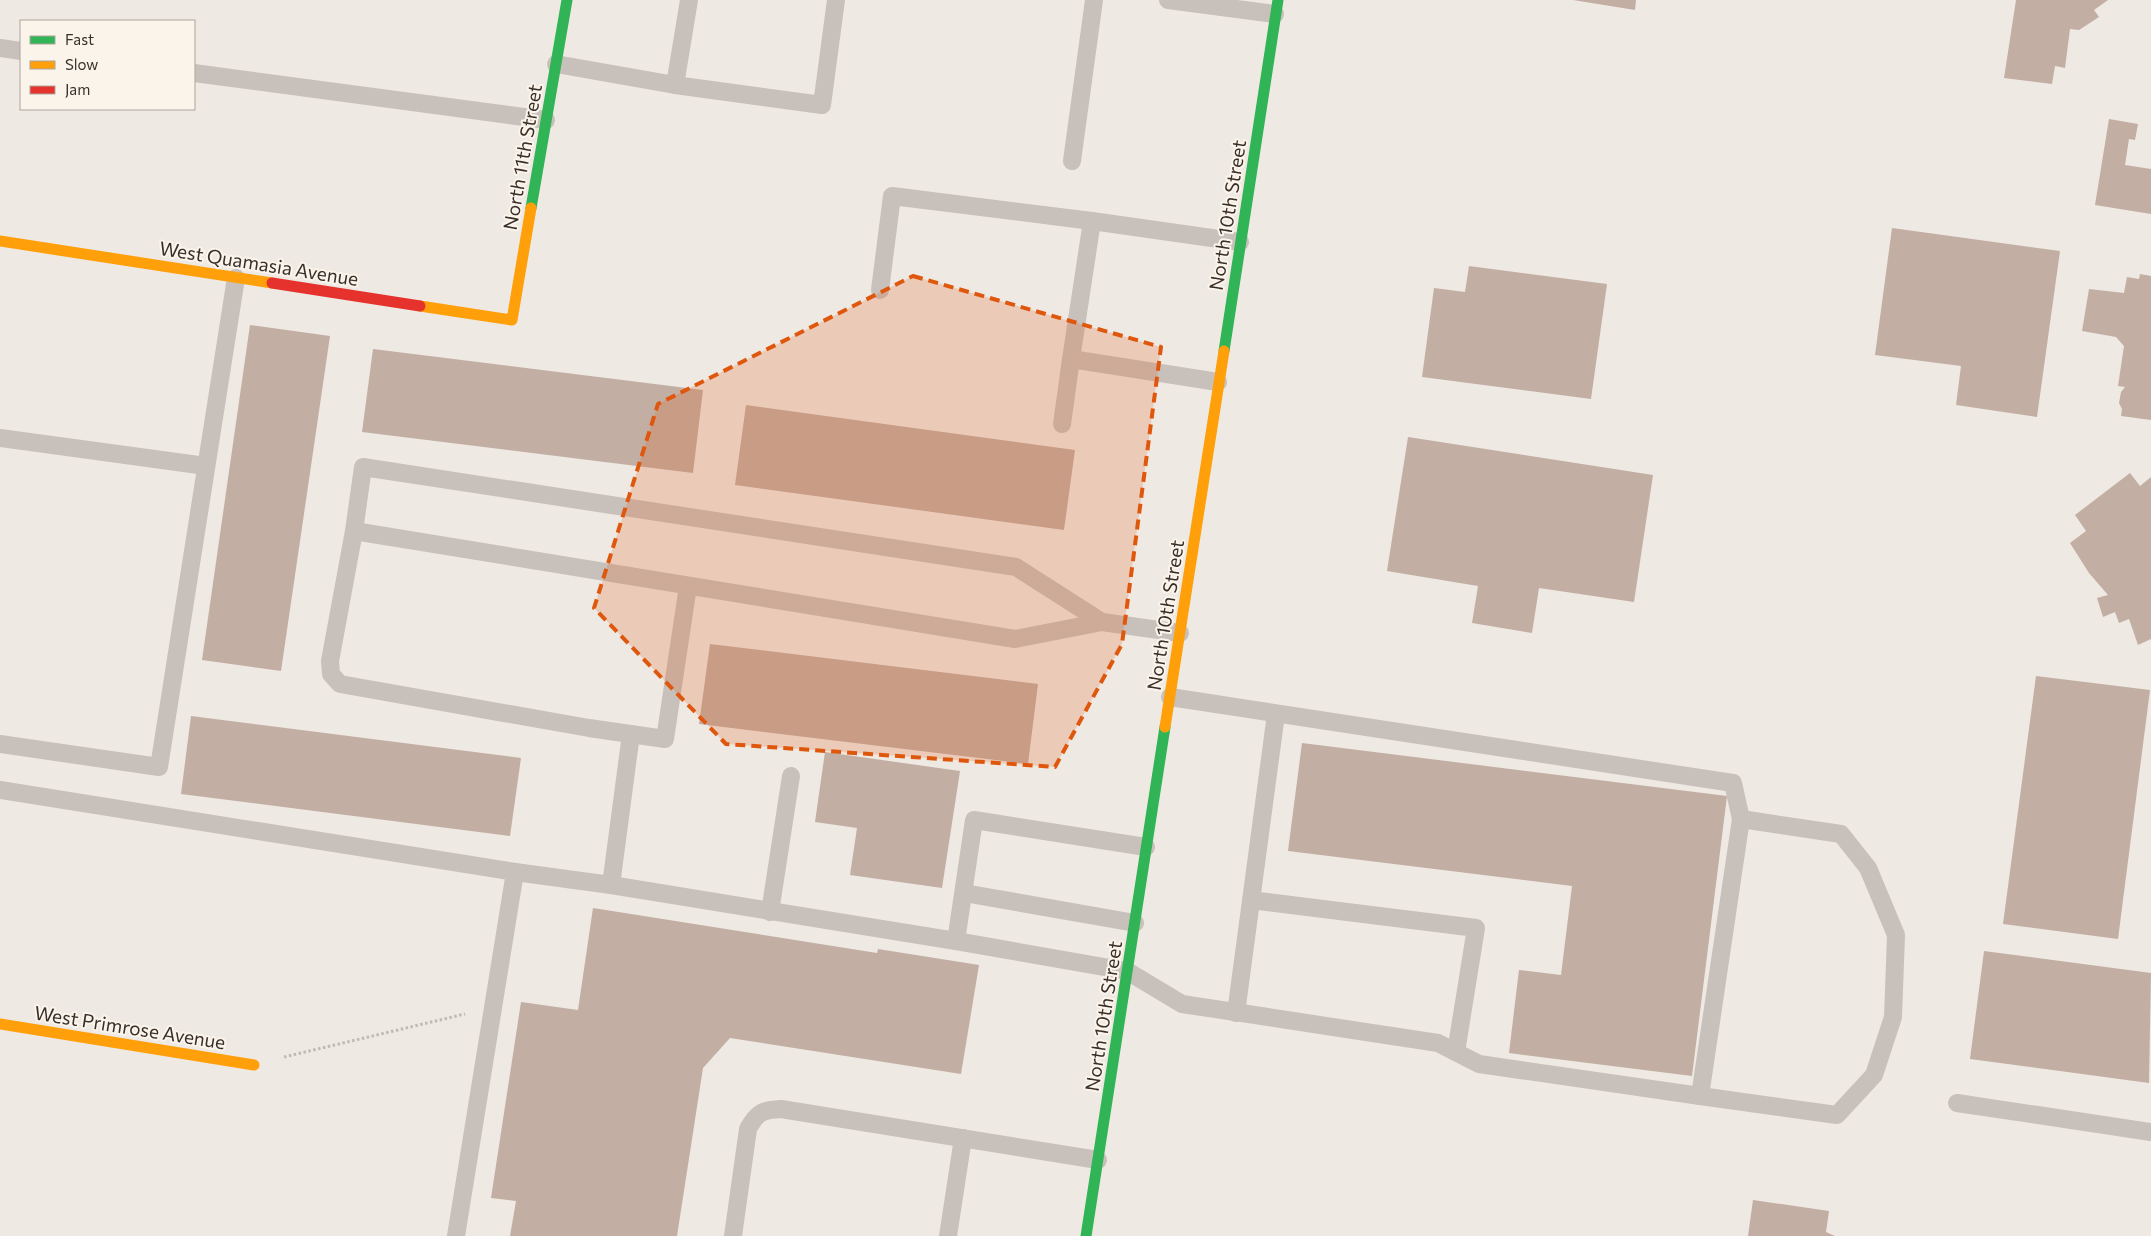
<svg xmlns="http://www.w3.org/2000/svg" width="2151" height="1236" font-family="Commissioner,sans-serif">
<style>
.building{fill:#c3aea4}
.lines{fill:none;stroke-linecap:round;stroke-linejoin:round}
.path{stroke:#c0bab4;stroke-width:3;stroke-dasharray:2.5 2.5;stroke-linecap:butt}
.lane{stroke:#c8c1bb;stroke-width:18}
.fast{stroke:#30b455;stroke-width:11}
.slow{stroke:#ff9f0a;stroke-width:11}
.jam{stroke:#e5322d;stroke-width:11}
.marked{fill:#df570d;fill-opacity:0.2;stroke:#df570d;stroke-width:4;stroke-dasharray:10 6;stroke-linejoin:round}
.labels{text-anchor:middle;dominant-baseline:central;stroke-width:4;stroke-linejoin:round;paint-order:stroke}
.street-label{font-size:19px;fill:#392f29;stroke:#fbf4eb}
</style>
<rect width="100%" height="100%" fill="#eee9e3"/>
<g class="building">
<polygon points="1573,0 1636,0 1635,10"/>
<polygon points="2016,0 2108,0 2094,10 2099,17 2079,30 2070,29 2065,68 2055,66 2052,84 2004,78"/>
<polygon points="2109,119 2138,124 2135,140 2129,139 2125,165 2151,169 2151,214 2095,205"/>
<polygon points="1892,228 2060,251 2037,417 1956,405 1961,366 1875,355"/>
<polygon points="1469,266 1607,284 1591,399 1422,377 1434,288 1465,292"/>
<polygon points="2140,274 2151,276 2151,420 2121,416 2122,409 2119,403 2121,392 2125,387 2118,386 2124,346 2116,337 2082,331 2089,289 2124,293 2127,277 2139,279"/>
<polygon points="250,325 330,336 281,671 202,660"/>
<polygon points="373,349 703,390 693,473 362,432"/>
<polygon points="746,405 1075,450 1064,530 735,485"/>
<polygon points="1408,437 1653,475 1634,602 1539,588 1532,633 1472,623 1478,586 1387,571"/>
<polygon points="2130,473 2140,486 2151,477 2151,639 2138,645 2129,619 2119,623 2115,612 2103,617 2097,598 2108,595 2089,573 2070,543 2086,531 2075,515"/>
<polygon points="710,644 1038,684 1028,764 699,724"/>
<polygon points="2036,676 2150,690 2118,939 2003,924"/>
<polygon points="191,716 521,758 510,836 181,794"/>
<polygon points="1302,743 1727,796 1692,1076 1509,1053 1519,970 1561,975 1572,886 1288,851"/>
<polygon points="825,752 960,771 942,888 850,875 857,828 815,822"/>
<polygon points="593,908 877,953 878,949 979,965 961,1074 730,1038 703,1068 677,1236 510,1236 516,1201 491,1198 521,1002 578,1010"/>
<polygon points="1984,951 2151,973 2149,1083 1970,1059"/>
<polygon points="1753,1200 1829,1211 1826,1232 1835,1236 1748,1236"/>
</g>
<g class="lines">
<polyline class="path" points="284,1057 465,1014"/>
<g class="lane">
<polyline points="689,0 675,85 822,105 836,0"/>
<polyline points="1168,0 1275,14"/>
<polyline points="0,48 21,51"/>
<polyline points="556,64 675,85"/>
<polyline points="194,73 546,120"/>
<polyline points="1072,161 1094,0"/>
<polyline points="880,290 892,196 1092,221"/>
<polyline points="1218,382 1071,359 1092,221 1240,242"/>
<polyline points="1062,424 1071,359"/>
<polyline points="0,438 206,466"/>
<polyline points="354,531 1015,639 1102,622 1180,633"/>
<polyline points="688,586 665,739 589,728 340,684 331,674 330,661 354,531 363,467 1016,567 1102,622"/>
<polyline points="631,734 611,885 956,941 1127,971 1182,1004 1438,1043 1479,1064 1700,1096 1741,819 1733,783 1170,697"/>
<polyline points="0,744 159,767 236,278"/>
<polyline points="0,790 515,872"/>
<polyline points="964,893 1135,923"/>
<polyline points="1251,900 1476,928 1456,1052"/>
<polyline points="770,912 791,776"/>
<polyline points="956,941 974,820 1146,847"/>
<polyline points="1236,1013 1276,714"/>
<polyline points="1700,1096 1837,1115 1874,1075 1893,1017 1896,935 1868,868 1841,834 1741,819"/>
<polyline points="1957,1103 2151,1132"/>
<polyline points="456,1236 515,872 611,885"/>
<path d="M733,1236L748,1129C757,1112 763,1110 781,1109L1098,1160"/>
<polyline points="948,1236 963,1138"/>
</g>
<g class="fast">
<polyline points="531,208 567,0"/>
<polyline points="1224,351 1278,0"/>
<polyline points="1086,1236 1165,727"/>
</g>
<g class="slow">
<polyline points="0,241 272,283"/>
<polyline points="420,306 512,320 531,208"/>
<polyline points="1165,727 1224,351"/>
<polyline points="0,1024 254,1065"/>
</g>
<polyline class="jam" points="272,283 420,306"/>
</g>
<path class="marked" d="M913,276L1161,347L1122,644L1055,767L726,744L594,608L658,404Z"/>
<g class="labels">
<g class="street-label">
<text transform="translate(522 157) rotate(-80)">North 11th Street</text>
<text transform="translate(1227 215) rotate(-81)">North 10th Street</text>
<text transform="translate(259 263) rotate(9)">West Quamasia Avenue</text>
<text transform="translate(1165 615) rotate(-81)">North 10th Street</text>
<text transform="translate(1103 1016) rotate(-81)">North 10th Street</text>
<text transform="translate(130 1027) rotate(9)">West Primrose Avenue</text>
</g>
</g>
<rect x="20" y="20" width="175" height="90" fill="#fbf4eb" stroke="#ada59d"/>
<rect x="30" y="36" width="25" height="8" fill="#30b455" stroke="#ada59d"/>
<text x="65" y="45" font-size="15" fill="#392f29">Fast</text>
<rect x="30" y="61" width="25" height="8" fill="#ff9f0a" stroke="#ada59d"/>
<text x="65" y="70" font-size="15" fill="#392f29">Slow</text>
<rect x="30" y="86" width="25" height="8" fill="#e5322d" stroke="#ada59d"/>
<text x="65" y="95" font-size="15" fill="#392f29">Jam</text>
</svg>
